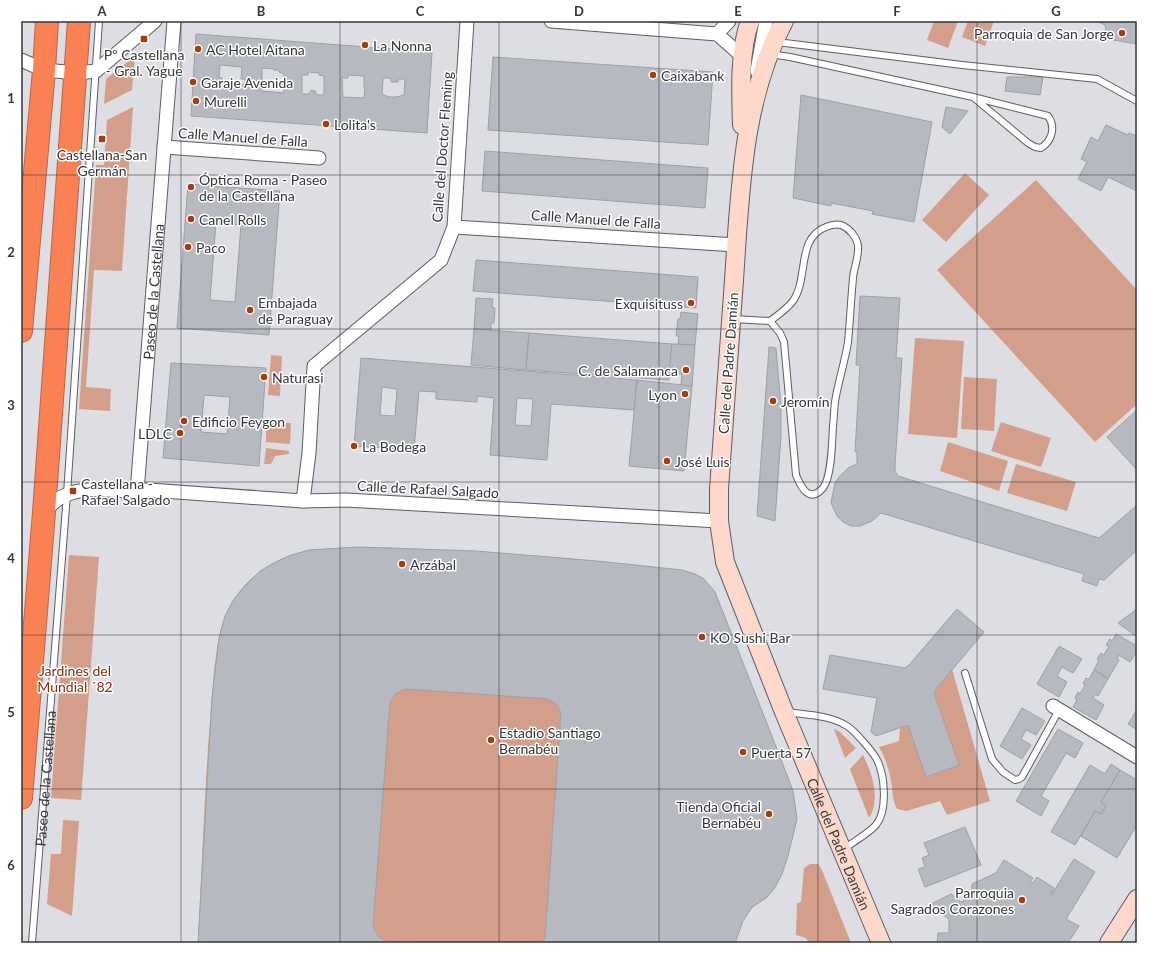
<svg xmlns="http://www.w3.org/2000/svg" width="1158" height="964" font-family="Lato,sans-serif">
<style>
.green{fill:#d39e8a}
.building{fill:#b7b9c0;stroke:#9d9fa5;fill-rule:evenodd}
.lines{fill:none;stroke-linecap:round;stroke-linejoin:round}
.lane-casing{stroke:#5d5e64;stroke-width:8}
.street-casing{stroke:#5d5e64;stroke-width:15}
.secondary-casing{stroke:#5d5e64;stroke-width:20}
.highway-casing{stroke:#b5674a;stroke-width:24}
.lane{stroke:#fff;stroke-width:6}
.street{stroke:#fff;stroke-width:13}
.secondary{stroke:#fed9cb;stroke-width:18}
.highway{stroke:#fa8153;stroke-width:22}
.grid{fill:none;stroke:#36373a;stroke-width:1;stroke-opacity:0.55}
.poi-dot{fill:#a33e0f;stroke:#fff;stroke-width:1.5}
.labels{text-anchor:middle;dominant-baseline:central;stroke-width:3;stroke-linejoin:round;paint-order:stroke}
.poi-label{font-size:14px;fill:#36373a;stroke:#fff;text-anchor:start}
.street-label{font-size:14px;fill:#36373a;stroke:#fff}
.park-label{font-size:14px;fill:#833008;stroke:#fff}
.neatline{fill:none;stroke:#36373a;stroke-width:1.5}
.grid-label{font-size:13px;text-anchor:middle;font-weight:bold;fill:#36373a}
</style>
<rect width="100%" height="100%" fill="#dcdee4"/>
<g class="green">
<polygon points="934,21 958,21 948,48 927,40"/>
<polygon points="968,21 994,21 985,46 962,37"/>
<polygon points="135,56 132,90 104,104 106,79"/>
<polygon points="133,107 122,271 94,270 86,387 111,389 110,411 79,409 96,165 104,165 107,120"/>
<polygon points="965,173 989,195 946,242 922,220"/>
<polygon points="1036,180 1137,290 1137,404 1095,442 937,270"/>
<polygon points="915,338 964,341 957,438 908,434"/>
<polygon points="271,355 282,356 280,396 268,395"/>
<polygon points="964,377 997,379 994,431 961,429"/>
<polygon points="266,422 291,423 290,444 266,442"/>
<polygon points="1001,422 1051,438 1041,467 991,451"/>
<polygon points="948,442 1008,461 999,491 940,471"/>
<polygon points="266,448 289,451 289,454 275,456 271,464 264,464"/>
<polygon points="1016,464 1076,482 1067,511 1007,493"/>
<path d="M359,547C467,549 575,558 682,570C700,575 704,577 715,592L777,749L793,791L797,819L788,856L782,874L774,889L766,898L752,908L743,921L735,943H198C201,878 204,812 208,747C210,721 212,696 214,671C216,657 217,643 221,629C225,614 233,599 243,587C277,550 313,549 359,547Z"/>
<polygon points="69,555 99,557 81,800 51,798"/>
<path d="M952,669L990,801L947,815L940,801L906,811L897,809C892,800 893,791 891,781C889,769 885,757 879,747L899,741L900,728L908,725L926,777L959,765L934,693L935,690Z"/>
<polygon points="834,729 840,732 856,748 845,758"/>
<path d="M863,755C872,773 881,799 869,818L850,769Z"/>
<polygon points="63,820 79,821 72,916 47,904 51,854 61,854"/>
<polygon points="810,864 818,864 822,870 851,943 809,943 806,938 796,935 797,903 801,902 804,868"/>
</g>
<g class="building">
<polygon points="1096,21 1137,21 1137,44 1113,40 1113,37 1106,32 1105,25"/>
<path d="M196,34L432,52L427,133L191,116ZM220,65L242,67L241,79H245V84L237,85L233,83L229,84L222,82V78L219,77ZM262,68L274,69V70H279V72L284,74V93L262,91ZM308,72L319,73V75L324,76V95H317L315,91L311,90L309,94H302V75H308ZM348,75L364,76V87H365L364,98L343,97L342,78H348ZM383,78H391V82H398V79H405L404,95L397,97H389L382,94Z"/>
<polygon points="493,57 713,72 708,145 488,130"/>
<polygon points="1007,77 1043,77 1040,95 1005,91"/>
<polygon points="801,95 932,122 914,222 872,214 873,211 831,203 831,206 793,198"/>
<polygon points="946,107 968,111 950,134 942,127"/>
<polygon points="1106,125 1128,135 1129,133 1137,136 1137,191 1108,177 1101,191 1078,179 1087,162 1081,159 1091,137 1098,141"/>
<polygon points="485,151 708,168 705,208 482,191"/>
<path d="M188,184L280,191L269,335L177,328ZM216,223L241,225L235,302L210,300Z"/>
<polygon points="476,260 698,277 696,308 473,291"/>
<polygon points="860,296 900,298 896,358 902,358 895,465 895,471 898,476 1099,538 1137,505 1137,550 1104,580 1099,579 1097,586 1082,581 1084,574 881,513 872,521 860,526 851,526 843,522 837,516 831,503 835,483 840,476 848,468 857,464 857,451 855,452 860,365 856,365"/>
<polygon points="476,298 493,299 492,307 495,308 494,323 491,323 491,330 474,329"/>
<polygon points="681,312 698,314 695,345 678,344 679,336 676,336 678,319 680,319"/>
<polygon points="474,329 529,333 526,370 471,365"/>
<polygon points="529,333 672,344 669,380 526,370"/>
<polygon points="672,344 695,345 692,386 681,385 682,374 669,373"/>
<polygon points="769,347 776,348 781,407 781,435 775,521 757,516"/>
<path d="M361,358L637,380L634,410L551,404L547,460L490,455L494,398L477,396V402L436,399V392L419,391L414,450L354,446ZM382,387L397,389L395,416L380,415ZM517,398L533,399L531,426L515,425Z"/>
<path d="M171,363L266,368L259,466L163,458ZM204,395L230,397L227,434L201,432Z"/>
<polygon points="637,380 692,386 684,471 629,466"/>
<polygon points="1137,410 1137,470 1107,437"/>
<polygon points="359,547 476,551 597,561 682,570 695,574 704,579 715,592 777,749 793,791 797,819 788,856 782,874 774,889 766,898 752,907 743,921 735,943 542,943 545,938 561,713 557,705 548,699 405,689 395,694 390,703 373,927 378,936 389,943 198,943 212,697 219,638 225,616 234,599 243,588 260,571 274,563 288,556 309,550"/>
<polygon points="957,609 984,632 935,690 934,693 959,765 926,777 908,725 876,736 871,732 877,698 823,689 830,655 905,668 909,665"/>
<polygon points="1137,609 1137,637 1118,623"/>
<polygon points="1116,634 1137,646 1137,651 1130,662 1119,655 1117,659 1119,660 1108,679 1094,670 1099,660 1097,659 1101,653 1104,655 1109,646 1106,645 1110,639 1112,641"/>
<polygon points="1059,646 1082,659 1073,673 1062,667 1057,676 1067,682 1059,697 1037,684"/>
<polygon points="1094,670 1108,679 1098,696 1095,694 1093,698 1104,705 1096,720 1073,707 1077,700 1075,698 1078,692 1080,694 1085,685 1083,684 1086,678 1089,679"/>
<polygon points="1022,708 1045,721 1036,735 1026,730 1021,739 1031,745 1022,759 1000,746"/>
<polygon points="1137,710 1137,730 1128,724"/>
<polygon points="1058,729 1083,743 1075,758 1066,753 1041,796 1049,801 1041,816 1016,801"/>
<polygon points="1111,764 1120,770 1101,802 1106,806 1101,814 1095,811 1075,845 1051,832 1090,765 1105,774"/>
<polygon points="1120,770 1137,780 1137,825 1117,858 1081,836 1095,811 1101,814 1106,806 1101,802"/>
<polygon points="965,827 981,865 925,887 918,869 925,867 922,858 929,855 924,843"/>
<polygon points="1074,859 1095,872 1066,919 1079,926 1068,943 937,943 938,933 949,933 949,919 929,905 951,894 961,902 971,897 972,884 996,873 1004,860 1033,878 1030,882 1033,883 1037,877 1054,888 1051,894 1052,894"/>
</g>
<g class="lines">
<defs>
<g id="lane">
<polyline points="777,42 962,65 1097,79 1137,101"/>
<path d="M770,54L790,57L973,97L1048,116C1056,127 1052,141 1041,148L1035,147L1028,143L973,97"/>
<path d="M733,319L770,321C778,315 787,309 793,301C809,278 796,238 826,227C831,225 836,224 841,225C849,228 857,237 858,246C859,257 854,267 853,278C851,300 850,321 848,342C845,362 838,382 835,402C834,409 834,418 833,426C832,441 832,476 823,488C809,504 801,487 796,475L784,342L780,333L770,321"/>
<polyline points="965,673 992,759 1003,772 1015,780 1019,779 1022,777 1059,710"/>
<path d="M787,712C807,715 830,715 847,726C855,731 871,750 876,758C885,774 888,810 876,825C869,833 853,842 844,849"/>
<path id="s1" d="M32,943L67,494L99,21"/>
</g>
<g id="street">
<polyline points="551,21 717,34 743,57"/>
<polyline points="717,34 729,21"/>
<polyline points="21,60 44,70 77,73 96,71 155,21"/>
<polyline points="757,71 766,21"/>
<polyline points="164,147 319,158"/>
<polyline points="454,227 736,245"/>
<path id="s2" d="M137,492L174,21"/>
<polyline points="303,501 309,453 314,366 441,260 454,227 467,21"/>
<path d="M44,512C51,505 57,498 66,495C92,484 122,494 149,490L303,501L346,500L719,521"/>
<polyline points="1053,706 1137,757"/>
</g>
<g id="secondary">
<path id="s3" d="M784,21C742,100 740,193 734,280C729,350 724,419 719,489V521L725,562L784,712L881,943"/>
<path d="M742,125C741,94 739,50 750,21"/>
<polyline points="1109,943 1137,899"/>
</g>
<g id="highway">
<polyline points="21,331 44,70 47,21"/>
<polyline points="21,798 44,512 79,21"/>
</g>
</defs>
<use href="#lane" class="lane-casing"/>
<use href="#street" class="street-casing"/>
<use href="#secondary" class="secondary-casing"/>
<use href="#highway" class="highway-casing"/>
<use href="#lane" class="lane"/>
<use href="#street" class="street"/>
<use href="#secondary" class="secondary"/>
<use href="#highway" class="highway"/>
</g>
<path class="grid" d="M181,21V943M340,21V943M499,21V943M659,21V943M818,21V943M977,21V943M21,175H1137M21,329H1137M21,482H1137M21,635H1137M21,789H1137"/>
<g class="poi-dot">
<circle cx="1122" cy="33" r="4"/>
<rect x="140" y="35" width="8" height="8" rx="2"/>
<circle cx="365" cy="45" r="4"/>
<circle cx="198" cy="49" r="4"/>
<circle cx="653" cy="75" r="4"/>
<circle cx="193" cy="82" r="4"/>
<circle cx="196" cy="101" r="4"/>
<circle cx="326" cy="124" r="4"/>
<rect x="98" y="135" width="8" height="8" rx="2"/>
<circle cx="191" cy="187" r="4"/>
<circle cx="191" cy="219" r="4"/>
<circle cx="188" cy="247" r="4"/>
<circle cx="691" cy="303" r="4"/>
<circle cx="250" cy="310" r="4"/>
<circle cx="686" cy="370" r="4"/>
<circle cx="264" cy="377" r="4"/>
<circle cx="685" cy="394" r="4"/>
<circle cx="773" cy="401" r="4"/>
<circle cx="184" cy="421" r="4"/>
<circle cx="180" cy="433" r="4"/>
<circle cx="354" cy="446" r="4"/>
<circle cx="667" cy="461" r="4"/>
<rect x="69" y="487" width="8" height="8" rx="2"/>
<circle cx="402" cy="564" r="4"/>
<circle cx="702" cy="637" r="4"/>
<circle cx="491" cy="740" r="4"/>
<circle cx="743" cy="752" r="4"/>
<circle cx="769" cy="814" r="4"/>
<circle cx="1022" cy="900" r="4"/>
</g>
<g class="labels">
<g class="poi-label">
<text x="1114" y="33" text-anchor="end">Parroquia de San Jorge</text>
<text x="373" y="45">La Nonna</text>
<text x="206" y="49">AC Hotel Aitana</text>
<text x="144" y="54" text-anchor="middle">Pº Castellana<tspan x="144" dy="16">- Gral. Yague</tspan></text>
<text x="661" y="75">Caixabank</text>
<text x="201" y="82">Garaje Avenida</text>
<text x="204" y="101">Murelli</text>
<text x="334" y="124">Lolita's</text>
<text x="102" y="154" text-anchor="middle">Castellana-San<tspan x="102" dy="16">Germán</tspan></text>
<text x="199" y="179">Óptica Roma - Paseo<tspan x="199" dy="16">de la Castellana</tspan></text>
<text x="199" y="219">Canel Rolls</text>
<text x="196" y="247">Paco</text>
<text x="258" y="302">Embajada<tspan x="258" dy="16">de Paraguay</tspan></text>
<text x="683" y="303" text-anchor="end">Exquisituss</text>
<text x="678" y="370" text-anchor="end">C. de Salamanca</text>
<text x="272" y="377">Naturasi</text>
<text x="677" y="394" text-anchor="end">Lyon</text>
<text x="781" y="401">Jeromín</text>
<text x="192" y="421">Edificio Feygon</text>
<text x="172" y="433" text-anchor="end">LDLC</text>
<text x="362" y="446">La Bodega</text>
<text x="675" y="461">José Luis</text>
<text x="81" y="483">Castellana -<tspan x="81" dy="16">Rafael Salgado</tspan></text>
<text x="410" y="564">Arzábal</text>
<text x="710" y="637">KO Sushi Bar</text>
<text x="499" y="732">Estadio Santiago<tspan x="499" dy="16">Bernabéu</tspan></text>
<text x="751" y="752">Puerta 57</text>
<text x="761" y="806" text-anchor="end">Tienda Oficial<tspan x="761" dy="16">Bernabéu</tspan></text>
<text x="1014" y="892" text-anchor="end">Parroquia<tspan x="1014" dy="16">Sagrados Corazones</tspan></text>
</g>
<g class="street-label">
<text transform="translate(243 137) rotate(4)">Calle Manuel de Falla</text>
<text transform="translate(442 147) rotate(-86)">Calle del Doctor Fleming</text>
<text transform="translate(596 219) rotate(4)">Calle Manuel de Falla</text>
<text stroke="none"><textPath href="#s2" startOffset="201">Paseo de la Castellana</textPath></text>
<text transform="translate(728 363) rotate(-86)">Calle del Padre Damián</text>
<text transform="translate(428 489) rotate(3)">Calle de Rafael Salgado</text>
<text stroke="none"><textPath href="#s1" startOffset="165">Paseo de la Castellana</textPath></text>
<text stroke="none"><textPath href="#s3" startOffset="853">Calle del Padre Damián</textPath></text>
</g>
<g class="park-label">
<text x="75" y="670">Jardines del<tspan x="75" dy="16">Mundial ´82</tspan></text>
</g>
</g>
<rect width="1158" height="964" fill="none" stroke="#ffffff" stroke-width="44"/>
<rect x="22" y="22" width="1114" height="920" class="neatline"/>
<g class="grid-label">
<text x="102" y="16">A</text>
<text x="261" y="16">B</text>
<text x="420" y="16">C</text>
<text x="579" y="16">D</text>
<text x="738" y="16">E</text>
<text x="897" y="16">F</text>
<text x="1056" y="16">G</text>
<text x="11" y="103">1</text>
<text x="11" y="257">2</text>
<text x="11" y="410">3</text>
<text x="11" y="563">4</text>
<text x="11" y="717">5</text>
<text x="11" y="870">6</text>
</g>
</svg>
